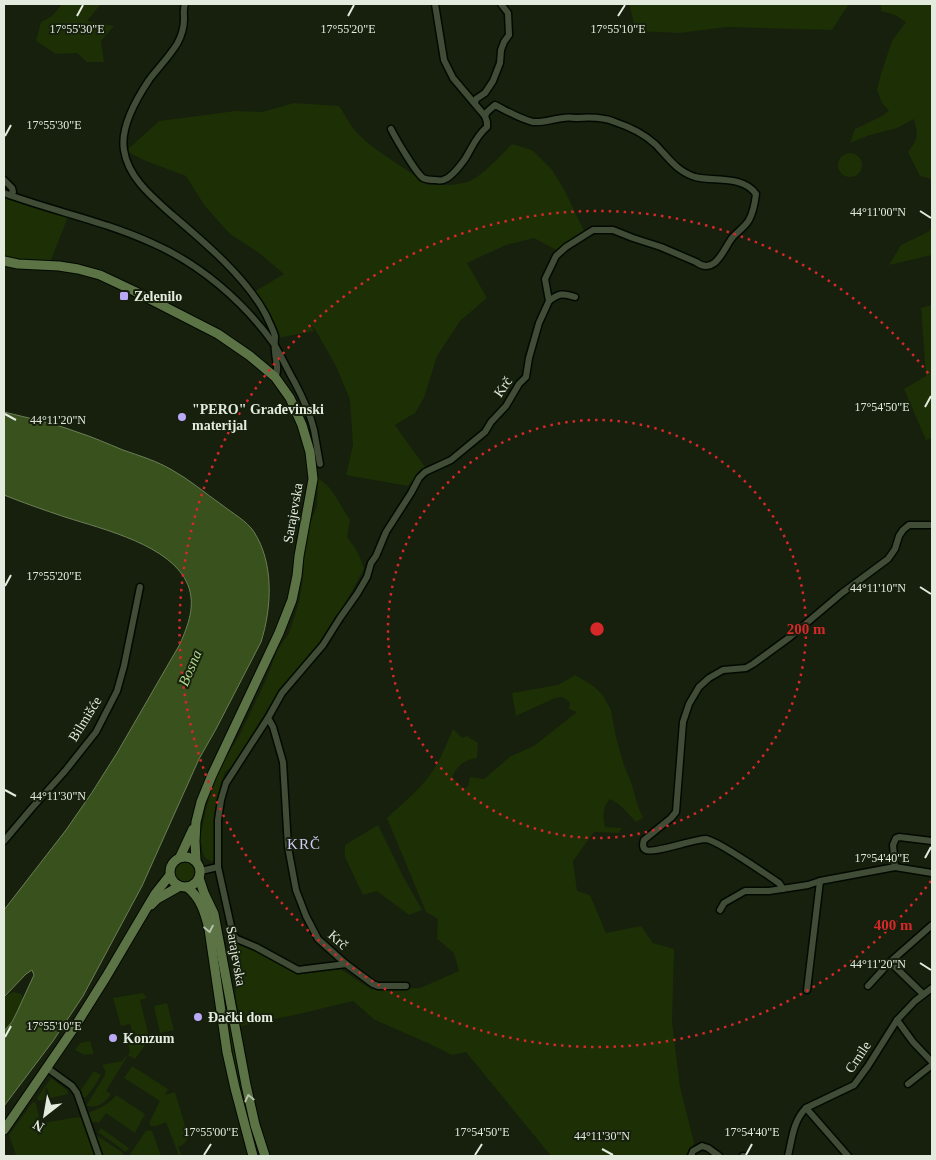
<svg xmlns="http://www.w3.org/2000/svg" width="936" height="1160" font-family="Georgia,serif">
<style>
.green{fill:#1c2f05}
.water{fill:#38511d;stroke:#6b7f57}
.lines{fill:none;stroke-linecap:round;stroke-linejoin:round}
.minor-casing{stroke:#030900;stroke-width:9}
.secondary-casing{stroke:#030900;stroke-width:11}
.minor{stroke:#414c37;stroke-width:6}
.secondary{stroke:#5c7345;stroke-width:9}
.oneway{stroke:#b4c0a8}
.ticks{fill:none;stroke:#e3eade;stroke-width:2}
.ring{fill:none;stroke:#d62828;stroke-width:2.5;stroke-dasharray:2.5 5}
.poi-dot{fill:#baaaf6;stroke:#16200d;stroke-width:2}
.labels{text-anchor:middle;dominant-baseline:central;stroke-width:4;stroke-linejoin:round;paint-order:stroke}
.poi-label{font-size:14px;font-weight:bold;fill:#e3eade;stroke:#16200d;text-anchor:start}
.street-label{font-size:14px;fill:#e3eade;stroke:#16200d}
.water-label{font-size:15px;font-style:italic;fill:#b0d88a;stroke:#16200d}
.neighbourhood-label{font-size:15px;letter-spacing:1px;fill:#d4ccf8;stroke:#16200d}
.ticks-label{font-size:12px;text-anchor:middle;fill:#e3eade;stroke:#16200d;stroke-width:4;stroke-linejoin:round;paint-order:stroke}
.centre{fill:#d62828;stroke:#16200d;stroke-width:2.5}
.ring-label{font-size:15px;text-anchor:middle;font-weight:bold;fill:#d62828;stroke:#16200d;stroke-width:4;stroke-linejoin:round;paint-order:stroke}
</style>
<rect width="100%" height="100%" fill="#16200d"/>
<g class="green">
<polygon points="62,4 101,4 87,21 114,26 101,41 104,62 87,62 77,53 56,54 36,41 41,22 52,16"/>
<polygon points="629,4 849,4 832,30 727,27 679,33 636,31"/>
<path d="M881,4H932V179L920,176L908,152C919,138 918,135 914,119L897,128L867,136L850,143L855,129L880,117L889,111L882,103L877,90L881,74L892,41L906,22L895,15L881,11Z"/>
<path d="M294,103L339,106C346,116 351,127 359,135C379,154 406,168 428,185C440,185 455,186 467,182C482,177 501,155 512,144L532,150L552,170L564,189L584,231L556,250L534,238L506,245L467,263L487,298L460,321L437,356L424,398L415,413L395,425L425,467L408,486L346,475L353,445L350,400L336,366L316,331L308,320L314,331L278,338L254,292L284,274L259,253L230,234L204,205L186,176L146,161L126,151L159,121L198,116L235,111L262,112Z"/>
<circle cx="850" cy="165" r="12"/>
<polygon points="4,198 68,217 49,265 4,258"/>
<polygon points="932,228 932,255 889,265 901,245 928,232"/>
<polygon points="932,305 932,438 926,440 904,389 926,376 921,308"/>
<path d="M318,478L328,486L334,494L350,520L347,537C355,547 361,557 364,569L331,629L317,648L280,691L260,721L236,764L225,772L218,795L215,830V860L214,861C204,861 202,854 202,845L199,843L206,809L212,787L222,764L239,736L265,682L278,649L289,633L296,612L300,597L303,577L305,541L309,526L317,506Z"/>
<path d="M575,675L592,685L602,694L611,710L616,737L624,765L632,785L638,806L643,818L636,822L620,805L610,799C602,808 603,816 605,827L622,828L619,833L594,832L573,861L577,891L590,895L606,933L641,926L653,943L674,949L672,1022L680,1087L694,1142L691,1156H551L466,1052L452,1055L430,1044L375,1020L353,1001L299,1014L241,1026L236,997L234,957L229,941H234L251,947L298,972L339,968L371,989L420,988L459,971L454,953L437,939L438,919L426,912L387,818C403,803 422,788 434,769C442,756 447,743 453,729L462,738L467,736L478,743L477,758C464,760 458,765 452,777L464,789L468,786L470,777L484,779L511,756L534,746L577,712L569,709L570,702L562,697L555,698L516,716L512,693L558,685Z"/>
<polygon points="378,825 404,878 422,910 409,915 377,891 363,895 345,857 345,845"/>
<circle cx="185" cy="872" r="11"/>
<polygon points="211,914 251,1122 250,1123 238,1084 232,1055"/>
<polygon points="13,992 21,994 23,1000 12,1022 4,1031 4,997"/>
<path d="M143,993L147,998L140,1000L149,1037L155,1035L148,1041L135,1059L128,1055L106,1091L111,1094C104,1104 98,1108 86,1106L105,1075V1070L102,1065L122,1061L130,1052L128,1044L135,1041L130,1024L121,1026L113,998Z"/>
<polygon points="167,1003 174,1030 160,1033 154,1006"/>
<polygon points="90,1041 94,1054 84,1055 75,1050 80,1043"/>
<path d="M132,1066L168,1089L165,1095L175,1092L188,1136C187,1143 184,1144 178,1147L182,1156H179L166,1122L156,1126H151L149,1123L160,1101L124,1078Z"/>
<polygon points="94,1071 101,1075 94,1087 86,1097 82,1098 75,1086 81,1090"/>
<polygon points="51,1078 67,1090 68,1094 38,1101 37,1098"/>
<path d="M116,1095L145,1114L135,1133L106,1113L99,1123L95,1122L92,1123L91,1126L87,1114C97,1108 108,1106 116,1095Z"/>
<polygon points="34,1102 36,1104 40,1121 43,1123 79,1117 82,1119 95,1156 17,1156 16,1155 9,1135 32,1103"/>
<polygon points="101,1128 129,1148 126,1152 98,1132"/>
<polygon points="148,1130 152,1131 161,1156 129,1156 145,1132"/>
<polygon points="96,1135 122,1152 123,1155 122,1156 100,1156 94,1136"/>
</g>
<path class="water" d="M4,412C28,418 53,423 77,432C93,437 108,444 123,450C140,456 157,461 172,470C190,480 205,493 222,505C232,513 247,521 254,532C274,563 272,607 261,642L216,729L199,759L142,886L83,996L53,1041L4,1106V1031L12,1022L17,1012L34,975L32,970L26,974L4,997V910L66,830L91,794L117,753L180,644C188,625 196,606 188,585C172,545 102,529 65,517C44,510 24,503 4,495Z"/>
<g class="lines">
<defs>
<g id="minor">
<path d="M185,4C183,9 184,13 184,19C184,27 181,37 177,44C169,57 158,68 149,80C137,98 120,128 124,150C128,177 151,196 170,213C203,241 246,277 266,315C269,322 273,329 275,336C275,341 274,346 275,351C275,360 280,369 275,377"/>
<polyline points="475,103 476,99 485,93 493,81 500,63 501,50 504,42 509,35 508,13 501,4"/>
<path d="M391,129C396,139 416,173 423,178C427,180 431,180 435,180C438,180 440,181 443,180C451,178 460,166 465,159C472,148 476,136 487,127V122L485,116L453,78L444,60L435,4"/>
<polyline points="4,180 12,188 13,192 10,195"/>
<path d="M4,193C52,211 104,221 152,243C200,264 243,301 274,344C281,355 287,369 294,381C302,396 310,413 314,430C316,441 318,453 320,464"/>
<path d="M549,301C559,293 563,293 575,297"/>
<path d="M268,718L273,727L283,762L288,847L296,890L306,916L318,939L346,964L298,970L256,947L237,939L233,935L218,867V820L221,800L226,783L268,718L282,693L323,645L340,618L357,594L367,577L371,563L376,556L386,532L411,493L419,478L425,472L451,460L485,432L491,422L506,406L519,384L526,377L529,358L539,323L549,301L545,279L556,256L566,247L593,230H613L633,238L661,247L696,262C715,276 723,250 732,238C737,232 745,227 749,220C753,213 755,202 756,194C743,175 714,182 695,177C676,171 668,157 655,144C643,133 630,127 615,122C603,117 591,117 578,118C573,118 568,117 563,118C553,119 543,123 533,122C520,119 507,111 495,105L487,112L485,116"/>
<polyline points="4,841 31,809 65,771 96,732 117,691 124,666 140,587"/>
<polyline points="895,867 893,845 896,838 899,837 932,841"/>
<polyline points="201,871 218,867"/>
<path d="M783,889L779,883C767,875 717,840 706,839C694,839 653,854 646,850C642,848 643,843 644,840L671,818L676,812L683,722L689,704L699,687L709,678L723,670L746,668L753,664L790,637L842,593L888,559L895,549L899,536L903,530L909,525H932"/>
<polyline points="720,910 724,903 745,891 769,891 808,885 820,881 895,867 932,873"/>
<polyline points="890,962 923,994"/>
<polyline points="346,964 373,984 378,986 406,986"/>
<polyline points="868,986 890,962 932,925"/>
<polyline points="807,990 820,881"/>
<polyline points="897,1020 913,1042 932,1062"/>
<polyline points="47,1068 72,1086 77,1093 99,1156"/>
<polyline points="908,1084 932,1065"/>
<polyline points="806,1108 848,1156"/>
<polyline points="691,1156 693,1151 702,1146 708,1148 719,1156"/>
<polyline points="743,1156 744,1156"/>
<path d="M788,1156C792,1139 793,1121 806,1108L854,1085L868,1066L897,1020L915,1001L932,988"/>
</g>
<g id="secondary">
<polyline points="4,261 18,264 59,266 78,269 100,275 134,291 218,334 250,356 275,377 290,398 302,425 310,452 313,479 299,556 297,576 292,600 279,633 212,775 201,802 196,822 195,841 196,861"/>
<circle cx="185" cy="872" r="15"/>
<polyline points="180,857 193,829"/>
<polyline points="199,878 204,893 214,914 246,1085 255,1125 265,1156"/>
<path d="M187,887C201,898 205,913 209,929L227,1052L235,1088L253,1156"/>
<polyline points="151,905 157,899 180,886"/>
<polyline points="4,1130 74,1028 106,977 155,894 170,875"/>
</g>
</defs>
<use href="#minor" class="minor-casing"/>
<use href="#secondary" class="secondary-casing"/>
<use href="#minor" class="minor"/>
<use href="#secondary" class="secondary"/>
</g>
<defs><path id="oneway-chevron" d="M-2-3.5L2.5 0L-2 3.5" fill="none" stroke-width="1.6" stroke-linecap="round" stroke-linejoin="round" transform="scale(1.25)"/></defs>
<g class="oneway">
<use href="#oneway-chevron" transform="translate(209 929) rotate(79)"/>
<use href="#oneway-chevron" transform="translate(249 1098) rotate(-103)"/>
</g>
<path class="ticks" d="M77,16L83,5M348,16L354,5M618,16L625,5M5,136L11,125M920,211L931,218M925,407L931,396M5,414L16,420M5,586L11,575M920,587L931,594M5,790L16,796M925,858L931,847M920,963L931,970M5,1037L11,1026M602,1149L613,1155M204,1155L211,1144M475,1155L482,1144M746,1155L752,1144"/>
<g class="ring">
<circle cx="597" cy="629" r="209"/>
<path d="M931 881A418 418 0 1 1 931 377"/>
</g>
<g class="poi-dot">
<rect x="119" y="291" width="10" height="10" rx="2.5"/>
<circle cx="182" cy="417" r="5"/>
<circle cx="198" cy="1017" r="5"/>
<circle cx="113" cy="1038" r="5"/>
</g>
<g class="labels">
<g class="poi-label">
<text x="134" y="296">Zelenilo</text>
<text x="192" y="409">"PERO" Građevinski<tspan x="192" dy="16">materijal</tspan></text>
<text x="208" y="1017">Đački dom</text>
<text x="123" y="1038">Konzum</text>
</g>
<g class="street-label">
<text transform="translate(503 387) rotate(-55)">Krč</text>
<text transform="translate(293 513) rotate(-80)">Sarajevska</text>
<text transform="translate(85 719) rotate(-58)">Bilmišće</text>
<text transform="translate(338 940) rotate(42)">Krč</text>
<text transform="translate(236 956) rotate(80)">Sarajevska</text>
<text transform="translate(858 1057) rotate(-56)">Crnile</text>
</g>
<g class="water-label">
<text transform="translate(190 668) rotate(-67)">Bosna</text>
</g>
<g class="neighbourhood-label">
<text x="304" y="844">KRČ</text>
</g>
</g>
<g class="ticks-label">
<text x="348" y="33">17°55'20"E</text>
<text x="618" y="33">17°55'10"E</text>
<text x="77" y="33">17°55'30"E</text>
<text x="54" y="129">17°55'30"E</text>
<text x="878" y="216">44°11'00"N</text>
<text x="882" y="411">17°54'50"E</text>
<text x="58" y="424">44°11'20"N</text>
<text x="54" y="580">17°55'20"E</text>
<text x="878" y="592">44°11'10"N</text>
<text x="58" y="800">44°11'30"N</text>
<text x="882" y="862">17°54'40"E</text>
<text x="878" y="968">44°11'20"N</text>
<text x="54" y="1030">17°55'10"E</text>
<text x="211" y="1136">17°55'00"E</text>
<text x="482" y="1136">17°54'50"E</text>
<text x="752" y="1136">17°54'40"E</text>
<text x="602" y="1140">44°11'30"N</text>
</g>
<circle cx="597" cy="629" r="8" class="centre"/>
<g class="ring-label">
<text x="806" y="634">200 m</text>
<text x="893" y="930">400 m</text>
</g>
<rect width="936" height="1160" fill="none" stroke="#e3eade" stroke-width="10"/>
<g transform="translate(45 1115) rotate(211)" stroke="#16200d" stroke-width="4" paint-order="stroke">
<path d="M0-4L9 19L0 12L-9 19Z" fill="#e3eade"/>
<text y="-8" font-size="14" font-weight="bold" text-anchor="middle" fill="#e3eade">N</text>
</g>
</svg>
